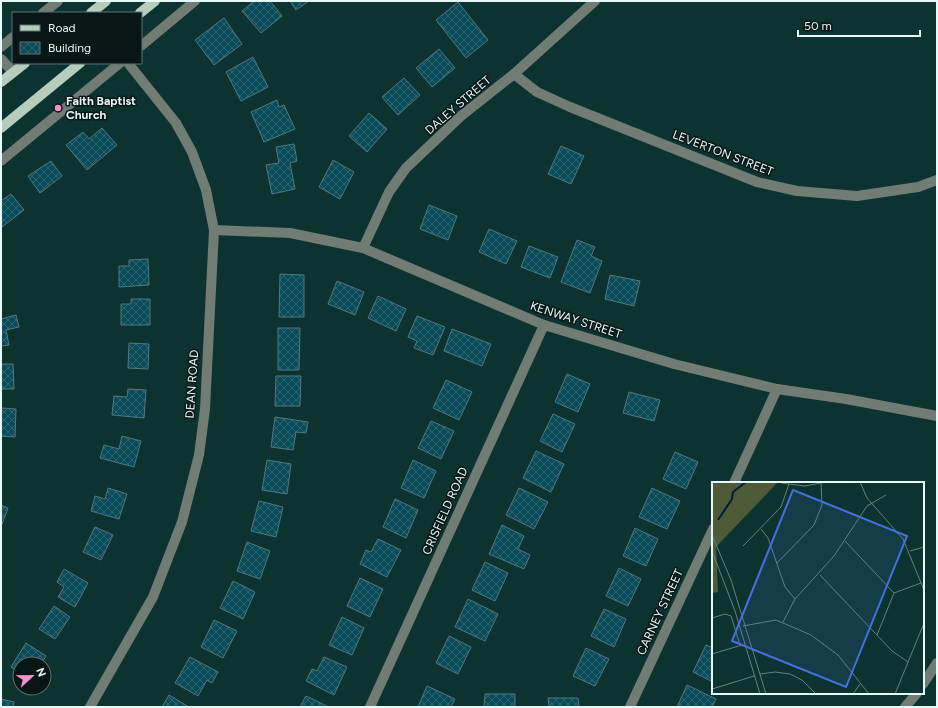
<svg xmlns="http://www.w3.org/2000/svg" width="938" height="708" font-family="Figtree,sans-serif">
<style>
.building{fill:url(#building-cross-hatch);stroke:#547781}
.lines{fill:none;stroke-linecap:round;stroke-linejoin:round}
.minor{stroke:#707c74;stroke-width:10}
.major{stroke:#b4cdbc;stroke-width:10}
.poi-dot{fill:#f890cc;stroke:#081716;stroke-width:1.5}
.labels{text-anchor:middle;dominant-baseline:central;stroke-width:3;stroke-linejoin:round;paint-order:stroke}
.poi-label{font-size:12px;font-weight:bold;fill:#e5f9f6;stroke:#081716;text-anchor:start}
.street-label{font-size:12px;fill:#e5f9f6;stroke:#081716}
.inset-river{fill:none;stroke:#001c38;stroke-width:2}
.inset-road{fill:none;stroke:#63827f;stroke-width:1}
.view{fill:#4570de;fill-opacity:0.15;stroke:#4570de;stroke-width:2}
.inset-edge{fill:none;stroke:#e5f9f6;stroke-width:2}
</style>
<defs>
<pattern id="building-cross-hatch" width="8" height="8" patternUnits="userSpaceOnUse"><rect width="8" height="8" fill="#0a4b5a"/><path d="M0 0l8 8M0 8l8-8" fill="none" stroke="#2e6672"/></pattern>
</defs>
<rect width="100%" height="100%" fill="#0c332f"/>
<g class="building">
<polygon points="254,1 270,1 282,16 261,33 242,11"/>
<polygon points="290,1 309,1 296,10"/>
<polygon points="458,2 488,40 466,58 436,20"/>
<polygon points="224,18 242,44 214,65 195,40"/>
<polygon points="439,49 455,68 432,87 416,68"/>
<polygon points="253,57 268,87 241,101 226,72"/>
<polygon points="404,78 420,95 398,115 382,97"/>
<polygon points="277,100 279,107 284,105 295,129 264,142 251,112"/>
<polygon points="369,113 387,129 367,152 349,136"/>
<polygon points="102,128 117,145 87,170 66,145 83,132 89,139"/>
<polygon points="294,144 297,161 290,163 295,189 272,194 266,165 279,163 276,147"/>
<polygon points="561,146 584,156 571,184 548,174"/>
<polygon points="333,160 354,172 340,199 319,187"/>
<polygon points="51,161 62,176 40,193 28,176"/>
<polygon points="11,194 24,210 2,227 1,201"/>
<polygon points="429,205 457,216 448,240 420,229"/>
<polygon points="489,229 517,241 506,264 479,252"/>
<polygon points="577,240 595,247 591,256 602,261 590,293 561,282"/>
<polygon points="529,246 558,257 550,278 521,267"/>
<polygon points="148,259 149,285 119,287 119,266 129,266 129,260"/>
<polygon points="280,274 304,275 304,317 279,317"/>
<polygon points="610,275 640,281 634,306 605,299"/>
<polygon points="337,281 364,292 355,315 328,304"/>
<polygon points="378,296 406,309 396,331 368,318"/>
<polygon points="131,299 150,299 150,325 121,325 121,304 131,304"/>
<polygon points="16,315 19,327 6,330 9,345 1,346 1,319"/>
<polygon points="417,316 445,327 433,355 414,348 417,341 408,337"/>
<polygon points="278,328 300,328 299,370 278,370"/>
<polygon points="452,329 491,344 482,366 444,351"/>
<polygon points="129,343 149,344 148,369 128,368"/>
<polygon points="1,364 13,364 14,389 1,389"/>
<polygon points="567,374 590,384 578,412 555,402"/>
<polygon points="276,376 301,376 300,406 275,406"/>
<polygon points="446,380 472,392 459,420 433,408"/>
<polygon points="128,389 146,390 144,418 112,415 114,396 127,397"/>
<polygon points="629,392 660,400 654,421 623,413"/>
<polygon points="1,408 16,409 15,437 1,436"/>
<polygon points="553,414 575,424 562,452 540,441"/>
<polygon points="275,417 308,422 306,433 296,432 293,450 271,447"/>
<polygon points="431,421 454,431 441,459 418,448"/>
<polygon points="122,436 141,441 134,467 100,458 104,445 119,449"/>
<polygon points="536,451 564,464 551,492 523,478"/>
<polygon points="675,452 698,462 686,489 663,479"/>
<polygon points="267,460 291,464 287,494 262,490"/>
<polygon points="413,460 436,471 424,498 401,488"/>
<polygon points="108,488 127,494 119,519 91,511 95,496 105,499"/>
<polygon points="519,488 548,502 534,529 506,515"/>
<polygon points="652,488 680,501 667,529 639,517"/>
<polygon points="395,499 418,510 406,538 383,527"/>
<polygon points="259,501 283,507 276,537 251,531"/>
<polygon points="1,505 8,508 1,527"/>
<polygon points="502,525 524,536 518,549 530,555 524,569 489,554"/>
<polygon points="95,527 113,535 101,560 83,552"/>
<polygon points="635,528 658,539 646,566 623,556"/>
<polygon points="378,539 401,550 387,577 360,564 366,550 371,552"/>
<polygon points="247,542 270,551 260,579 237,571"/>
<polygon points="485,562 508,573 495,601 472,590"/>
<polygon points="619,568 641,579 628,606 606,596"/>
<polygon points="64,569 88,583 75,607 58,597 64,587 57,582"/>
<polygon points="360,578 383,589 370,617 347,606"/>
<polygon points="233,581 255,592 243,619 220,608"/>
<polygon points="468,599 498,614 485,641 455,627"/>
<polygon points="54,606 70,617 55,639 39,629"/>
<polygon points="604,609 626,619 614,647 591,636"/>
<polygon points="342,617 364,628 352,655 329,645"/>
<polygon points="214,620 237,631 223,658 201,647"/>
<polygon points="449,636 471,647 458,674 436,663"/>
<polygon points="26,643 46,656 41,664 20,664 20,673 11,667"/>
<polygon points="706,645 713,648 713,682 693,672"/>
<polygon points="586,648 609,659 595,686 573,676"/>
<polygon points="190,657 218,672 212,683 207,680 198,696 175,683"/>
<polygon points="324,657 347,667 334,695 306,681 312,669 317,671"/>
<polygon points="687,685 716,699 712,707 677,707"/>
<polygon points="427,686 455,699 451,707 418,707"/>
<polygon points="485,694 515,694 515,707 484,707"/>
<polygon points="169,695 189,707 162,707"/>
<polygon points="306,696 329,707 300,707"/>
<polygon points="548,698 578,698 579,707 549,707"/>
<polygon points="1,699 14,702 13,707 1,707"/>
</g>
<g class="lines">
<g class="minor">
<polyline points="43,13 58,1"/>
<polyline points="141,46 195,1"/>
<polyline points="1,47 13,37"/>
<polyline points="1,59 13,72"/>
<polyline points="514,74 537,92 570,107 757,182 797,191 857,196 918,187 937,180"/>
<polyline points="1,161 120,63"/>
<polyline points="214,230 290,233 363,248 544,325 674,364 777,389 846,399 937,416"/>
<polyline points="363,248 389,192 406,168 461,116 514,74 595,1"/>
<polyline points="734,483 777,389"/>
<polyline points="923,684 937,663"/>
<polyline points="90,707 153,597 182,522 199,455 205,409 214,230 206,190 192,152 176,123 128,63"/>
<polyline points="370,707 544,325"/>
<polyline points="630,707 713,529"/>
<polyline points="905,707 917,693"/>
</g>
<g class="major">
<polyline points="91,13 106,1"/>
<polyline points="140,13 155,1"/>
<polyline points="1,82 25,63"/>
<polyline points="1,128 80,63"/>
</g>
</g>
<circle class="poi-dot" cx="58" cy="108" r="4"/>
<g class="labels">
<g class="poi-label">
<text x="66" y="101">Faith Baptist<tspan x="66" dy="14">Church</tspan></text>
</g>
<g class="street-label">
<text transform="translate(458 105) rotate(-41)">DALEY STREET</text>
<text transform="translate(723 153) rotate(21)">LEVERTON STREET</text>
<text transform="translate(576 320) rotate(18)">KENWAY STREET</text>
<text transform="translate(192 384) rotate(-86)">DEAN ROAD</text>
<text transform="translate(445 511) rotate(-66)">CRISFIELD ROAD</text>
<text transform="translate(660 612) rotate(-65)">CARNEY STREET</text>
</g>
</g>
<g transform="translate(712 482)">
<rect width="212" height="212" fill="#0c332f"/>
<path d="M0,0H66L4,65L6,110L0,111Z" fill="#4f5a38"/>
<path class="inset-river" d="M6,38L20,17L21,10L34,0"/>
<path class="inset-road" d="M148,0L155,16L191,57L212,108M69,1L93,4L114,0M49,47L56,56L73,105L83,117M0,53L19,98L54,212M133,59L182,111M31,64L69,25L77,2M0,69L23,129L48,212M198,69L212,65M65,81L102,43L110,23L109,0M108,93L180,169L196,180M0,136L13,132L19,134L28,163M71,140L83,117L122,74L155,24L174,13M31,144L64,138L99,153L126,173L157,212M165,153L182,111L209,101M0,172L30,163M48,192L63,190L78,192L90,198L104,212M0,207L42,194M141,212L148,202M183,212L212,141"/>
<path class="view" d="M81,8L195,54L134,205L20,159Z"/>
<rect width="212" height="212" class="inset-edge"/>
</g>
<rect width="938" height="708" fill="none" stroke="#e5f9f6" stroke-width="4"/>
<rect x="12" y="12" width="130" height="52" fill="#081716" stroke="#607170"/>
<rect x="20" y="25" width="20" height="6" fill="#b4cdbc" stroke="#607170"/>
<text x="48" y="32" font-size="12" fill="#e5f9f6">Road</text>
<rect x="20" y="42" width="20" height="12" fill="url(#building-cross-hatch)" stroke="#607170"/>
<text x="48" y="52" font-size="12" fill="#e5f9f6">Building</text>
<g transform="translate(32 676) rotate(68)"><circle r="19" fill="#081716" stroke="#607170"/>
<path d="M0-3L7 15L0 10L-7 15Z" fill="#f890cc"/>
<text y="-6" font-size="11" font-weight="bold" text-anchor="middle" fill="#e5f9f6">N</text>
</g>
<path d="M798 30v6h122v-6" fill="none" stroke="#e5f9f6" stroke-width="2"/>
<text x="804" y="30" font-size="12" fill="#e5f9f6" stroke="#081716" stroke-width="3" paint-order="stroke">50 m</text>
</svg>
